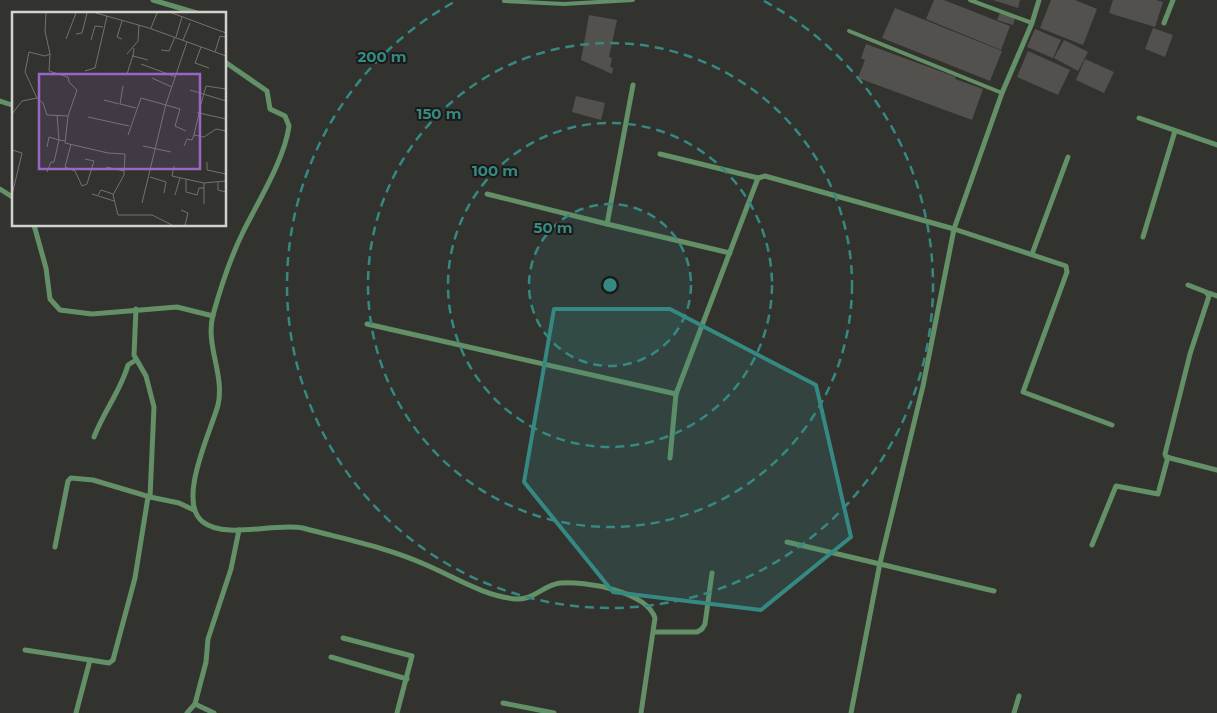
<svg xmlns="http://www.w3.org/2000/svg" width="1217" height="713" font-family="Montserrat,sans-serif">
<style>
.building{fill:#53514d}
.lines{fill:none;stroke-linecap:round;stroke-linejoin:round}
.lane{stroke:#639066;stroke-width:4}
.street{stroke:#639066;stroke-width:5}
.marked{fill:#368982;fill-opacity:0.2;stroke:#368982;stroke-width:4;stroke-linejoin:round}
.ring{fill:none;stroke:#368982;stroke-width:2.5;stroke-dasharray:9 6}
.inset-road{fill:none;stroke:#72736f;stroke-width:1}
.view{fill:#9966c5;fill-opacity:0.15;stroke:#9966c5;stroke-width:2.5}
.inset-edge{fill:none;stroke:#d2d3d0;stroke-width:2.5}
.centre{fill:#368982;stroke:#1a1a19;stroke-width:2.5}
.ring-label{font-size:15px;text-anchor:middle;font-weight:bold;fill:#368982;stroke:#1a1a19;stroke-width:4;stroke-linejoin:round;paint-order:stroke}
</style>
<rect width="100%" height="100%" fill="#32332f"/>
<g class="building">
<polygon points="934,0 944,0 1010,26 1001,50 926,19"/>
<polygon points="993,0 1020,0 1018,8"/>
<polygon points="1051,0 1075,0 1097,9 1083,45 1040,28"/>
<polygon points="1113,0 1156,0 1163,2 1155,27 1109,13"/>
<polygon points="895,8 1002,51 990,81 882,38"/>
<polygon points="1000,13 1015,18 1013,25 997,20"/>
<polygon points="589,15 617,20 609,57 612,58 610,67 613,68 612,74 581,60"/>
<polygon points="1153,28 1173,35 1165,57 1145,49"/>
<polygon points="1035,29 1061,40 1053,58 1027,47"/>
<polygon points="1064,40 1088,52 1078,71 1054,58"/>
<polygon points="866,44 956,77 955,79 983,89 972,120 858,78 865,60 861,58"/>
<polygon points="1028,51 1070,70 1058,95 1017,77"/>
<polygon points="1085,59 1114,72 1104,93 1076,80"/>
<polygon points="576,96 605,103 601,120 572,112"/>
</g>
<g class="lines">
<g class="lane">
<polyline points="970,0 1032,23"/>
<polyline points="504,1 564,4 633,0"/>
<polyline points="849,31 1002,93"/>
</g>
<g class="street">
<polyline points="153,0 200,14"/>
<polyline points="1164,23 1173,0"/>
<path d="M225,62L267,91L270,109L285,116L289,126C285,158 259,200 244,230C231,256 221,286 213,315C205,345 225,375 218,405C211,431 176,502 203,522C226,540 276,522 303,528C343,539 386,547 424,564C453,576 485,597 517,599C533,600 544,585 560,583C585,581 646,591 655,618L641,713"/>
<polyline points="633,85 607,224 730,253"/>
<polyline points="0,101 12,105"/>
<polyline points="1139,118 1217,145"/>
<polyline points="660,154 758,178"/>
<polyline points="0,189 14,198"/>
<polyline points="487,194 607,224"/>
<polyline points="34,225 46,268 50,299 60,310 92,314 177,307 213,316"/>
<polyline points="1143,237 1175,131"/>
<polyline points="1032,254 1068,157"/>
<polyline points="1188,285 1206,292 1209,296 1190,354 1165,454 1166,457 1217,470"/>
<polyline points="1209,293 1217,296"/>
<polyline points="136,309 134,355 146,376 154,407 150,497 179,503 194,510"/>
<polyline points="367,324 676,394"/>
<path d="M94,437C104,411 121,390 128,365L136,360"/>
<polyline points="670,458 676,394 758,178 765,176 954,229 1066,266 1067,272 1023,392 1112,425"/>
<polyline points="787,542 994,591"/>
<polyline points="1092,545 1116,486 1158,494 1168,457"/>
<polyline points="55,547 68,481 71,478 93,480 150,497"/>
<polyline points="654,632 697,632 702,629 705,624 712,573"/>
<polyline points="343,638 412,656 397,713"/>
<polyline points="25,650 90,660"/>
<polyline points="331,657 407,679"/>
<polyline points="503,703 554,713"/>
<polyline points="76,713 90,660 109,663 113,660 135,578 148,497"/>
<polyline points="187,713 195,704"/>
<polyline points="214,713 195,704 206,662 208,639 231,569 239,530"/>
<polyline points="851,713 880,563 923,386 954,229 1002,93 1032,23 1039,0"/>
<polyline points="1014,713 1019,696"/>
</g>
</g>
<path class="marked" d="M554,309H670L816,385L851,537L761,610L613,592L524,482Z"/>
<circle cx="610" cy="285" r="81" fill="#368982" fill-opacity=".12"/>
<g class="ring">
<circle cx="610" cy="285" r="81"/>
<circle cx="610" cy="285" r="162"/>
<circle cx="610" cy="285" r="242"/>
<path d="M764 1A323 323 0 1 1 456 1"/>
</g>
<g transform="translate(12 12)">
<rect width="214" height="214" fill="#32332f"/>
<path class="inset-road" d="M84,1L137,16L214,44M160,1L214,21M110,9L105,25L110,27M139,16L145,1M64,22L70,21L75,1M164,25L170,5M54,27L64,1M79,28L83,14L91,15M171,28L178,11M189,35L183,51L197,56M122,36L121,44L136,48M149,38L157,39L163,25M203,40L208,24L214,25M38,42L37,59L56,65L57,70L65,78L56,104L53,131L96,141L113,142L112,163L101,183L106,203H140L160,213M115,42L126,29L127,13M129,52L164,65M73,59L83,56L95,4M94,62H115L121,43M140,66L160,75M111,74L108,92L124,96M178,78L214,89M25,86L31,91L35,103L56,104M92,88L107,92M189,92L194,74L214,77M185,100L187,101L182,123L192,125L204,117L214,119M187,101L214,107M0,102L10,89L25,86L13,60L17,40L33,44L38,42L33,19L34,1M45,103L47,128L53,129M76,105L117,114M116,123L129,86L168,97L163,114L174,119M59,132L53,155L63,159L70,174L75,172L82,149L73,147M131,134L159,140M172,134L175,127L180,128L182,123M35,135L37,125L47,128M0,138L10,141L0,183M195,150V158L214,162M162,154L160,164L192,171L214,169M94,155L112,159M35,160L39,150H42L47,128M138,165L154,170L152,181M174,167V180L185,183L187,176H192V171M206,170V178L214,180M192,176V192M80,182L102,189M86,183L89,178L101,182M163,183L168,166M130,191L154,92L175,30M169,198L176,201L173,213"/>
<path class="view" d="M27,62H188V157H27Z"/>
<rect width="214" height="214" class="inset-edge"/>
</g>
<circle cx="610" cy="285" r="8" class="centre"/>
<g class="ring-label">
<text x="382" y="62">200 m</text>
<text x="439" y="119">150 m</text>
<text x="495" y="176">100 m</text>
<text x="553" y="233">50 m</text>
</g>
</svg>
